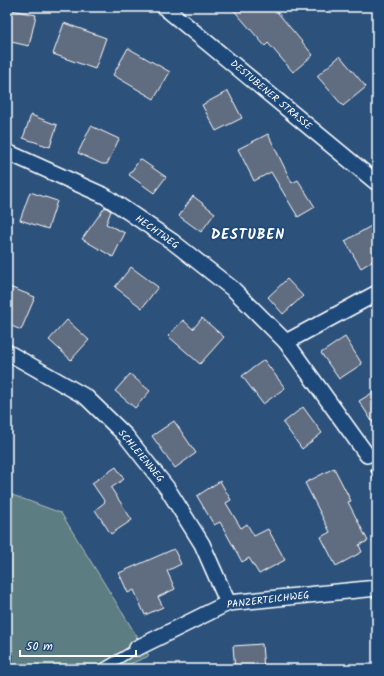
<svg xmlns="http://www.w3.org/2000/svg" width="384" height="676" font-family="Kalam,sans-serif">
<style>
.green{fill:#5c7d81;stroke:#aebec0}
.building{fill:#606c80;stroke:#fff}
.lines{fill:none;stroke-linecap:round;stroke-linejoin:round}
.service-casing{stroke:#fff;stroke-width:11}
.minor-casing{stroke:#fff;stroke-width:18}
.path{stroke:#fff;stroke-width:2.5;stroke-dasharray:4 3;stroke-linecap:butt}
.service{stroke:#1f4a7a;stroke-width:8}
.minor{stroke:#1f4a7a;stroke-width:15}
.labels{text-anchor:middle;dominant-baseline:central;stroke-width:3.5;stroke-linejoin:round;paint-order:stroke}
.street-label{font-size:10px;fill:#fff;stroke:#1f4a7a}
.district-label{font-size:14px;font-weight:bold;letter-spacing:1px;fill:#fff;stroke:#1f4a7a}
</style>
<rect width="100%" height="100%" fill="#2c517b"/>
<filter id="ink" filterUnits="userSpaceOnUse"><feTurbulence type="fractalNoise" baseFrequency=".025" numOctaves="2"/><feDisplacementMap in="SourceGraphic" scale="8" xChannelSelector="R" yChannelSelector="G"/><feConvolveMatrix kernelMatrix="1 2 1 2 8 2 1 2 1" color-interpolation-filters="sRGB"/></filter>
<g filter="url(#ink)">
<polygon class="green" points="7,493 61,513 149,656 118,669 7,669"/>
<g class="building">
<polygon points="231,7 273,7 313,55 293,72 268,43 265,46"/>
<polygon points="7,9 36,15 29,46 7,41"/>
<polygon points="64,23 106,38 95,69 53,54"/>
<polygon points="128,48 170,72 154,99 113,75"/>
<polygon points="340,56 366,87 343,106 317,76"/>
<polygon points="228,91 242,118 216,131 202,105"/>
<polygon points="31,115 57,125 50,147 23,138"/>
<polygon points="91,126 119,139 107,164 102,164 78,153"/>
<polygon points="268,134 292,183 298,180 315,207 298,217 271,172 254,181 238,149"/>
<polygon points="140,159 166,177 154,193 129,175"/>
<polygon points="30,192 57,201 48,229 20,220"/>
<polygon points="193,196 215,213 201,232 179,216"/>
<polygon points="105,207 111,211 106,224 125,233 113,257 82,239"/>
<polygon points="371,226 377,236 377,258 361,268 345,241"/>
<polygon points="131,267 158,287 142,308 115,287"/>
<polygon points="287,279 303,296 283,314 268,297"/>
<polygon points="7,286 35,297 21,330 7,324"/>
<polygon points="202,318 224,337 200,364 168,336 183,320 193,329"/>
<polygon points="67,320 89,340 71,360 49,340"/>
<polygon points="345,337 362,364 339,379 321,353"/>
<polygon points="264,360 285,388 263,404 242,376"/>
<polygon points="130,374 150,391 135,408 115,391"/>
<polygon points="377,390 377,429 359,401"/>
<polygon points="303,407 322,433 302,449 283,423"/>
<polygon points="174,421 196,453 175,468 152,436"/>
<polygon points="116,467 124,479 111,488 132,520 111,534 95,510 105,502 92,483"/>
<polygon points="334,468 351,501 348,502 368,541 359,545 362,552 336,566 321,537 330,532 305,483"/>
<polygon points="220,481 231,500 226,503 241,528 247,524 254,536 268,529 285,560 259,574 249,558 242,562 220,522 214,525 197,496"/>
<polygon points="174,549 181,564 167,571 175,589 158,597 163,607 145,615 134,590 128,593 119,573"/>
<polygon points="262,644 264,669 235,669 233,646"/>
</g>
<g class="lines">
<defs>
<polyline id="service" points="102,669 137,648"/>
<g id="minor">
<polyline points="164,7 377,183"/>
<polyline points="7,152 105,196 173,242 234,290 286,342 377,293"/>
<polyline points="286,342 367,455"/>
<polyline points="7,352 86,397 126,436 167,488 202,544 228,603"/>
<polyline points="137,648 228,603 377,588"/>
</g>
</defs>
<use href="#service" class="service-casing"/>
<use href="#minor" class="minor-casing"/>
<g class="path">
<polyline points="371,469 377,486"/>
<polyline points="377,547 376,554 377,565"/>
</g>
<use href="#service" class="service"/>
<use href="#minor" class="minor"/>
</g>
</g>
<g class="labels">
<g class="street-label">
<text transform="translate(271 95) rotate(40)">DESTUBENER STRASSE</text>
<text transform="translate(157 232) rotate(35)">HECHTWEG</text>
<text transform="translate(141 456) rotate(50)">SCHLEIENWEG</text>
<text transform="translate(268 600) rotate(-7)">PANZERTEICHWEG</text>
</g>
<g class="district-label">
<text x="248" y="235">DESTUBEN</text>
</g>
</g>
<rect width="384" height="676" fill="none" stroke="#1f4a7a" stroke-width="24"/>
<rect x="12" y="12" width="360" height="652" fill="none" stroke="#fff" stroke-width="1.5" filter="url(#ink)"/>
<path d="M20 650v6h116v-6" fill="none" stroke="#ffffff" stroke-width="2"/>
<text x="26" y="650" font-size="12" fill="#ffffff" stroke="#1f4a7a" stroke-width="3" paint-order="stroke">50 m</text>
</svg>
